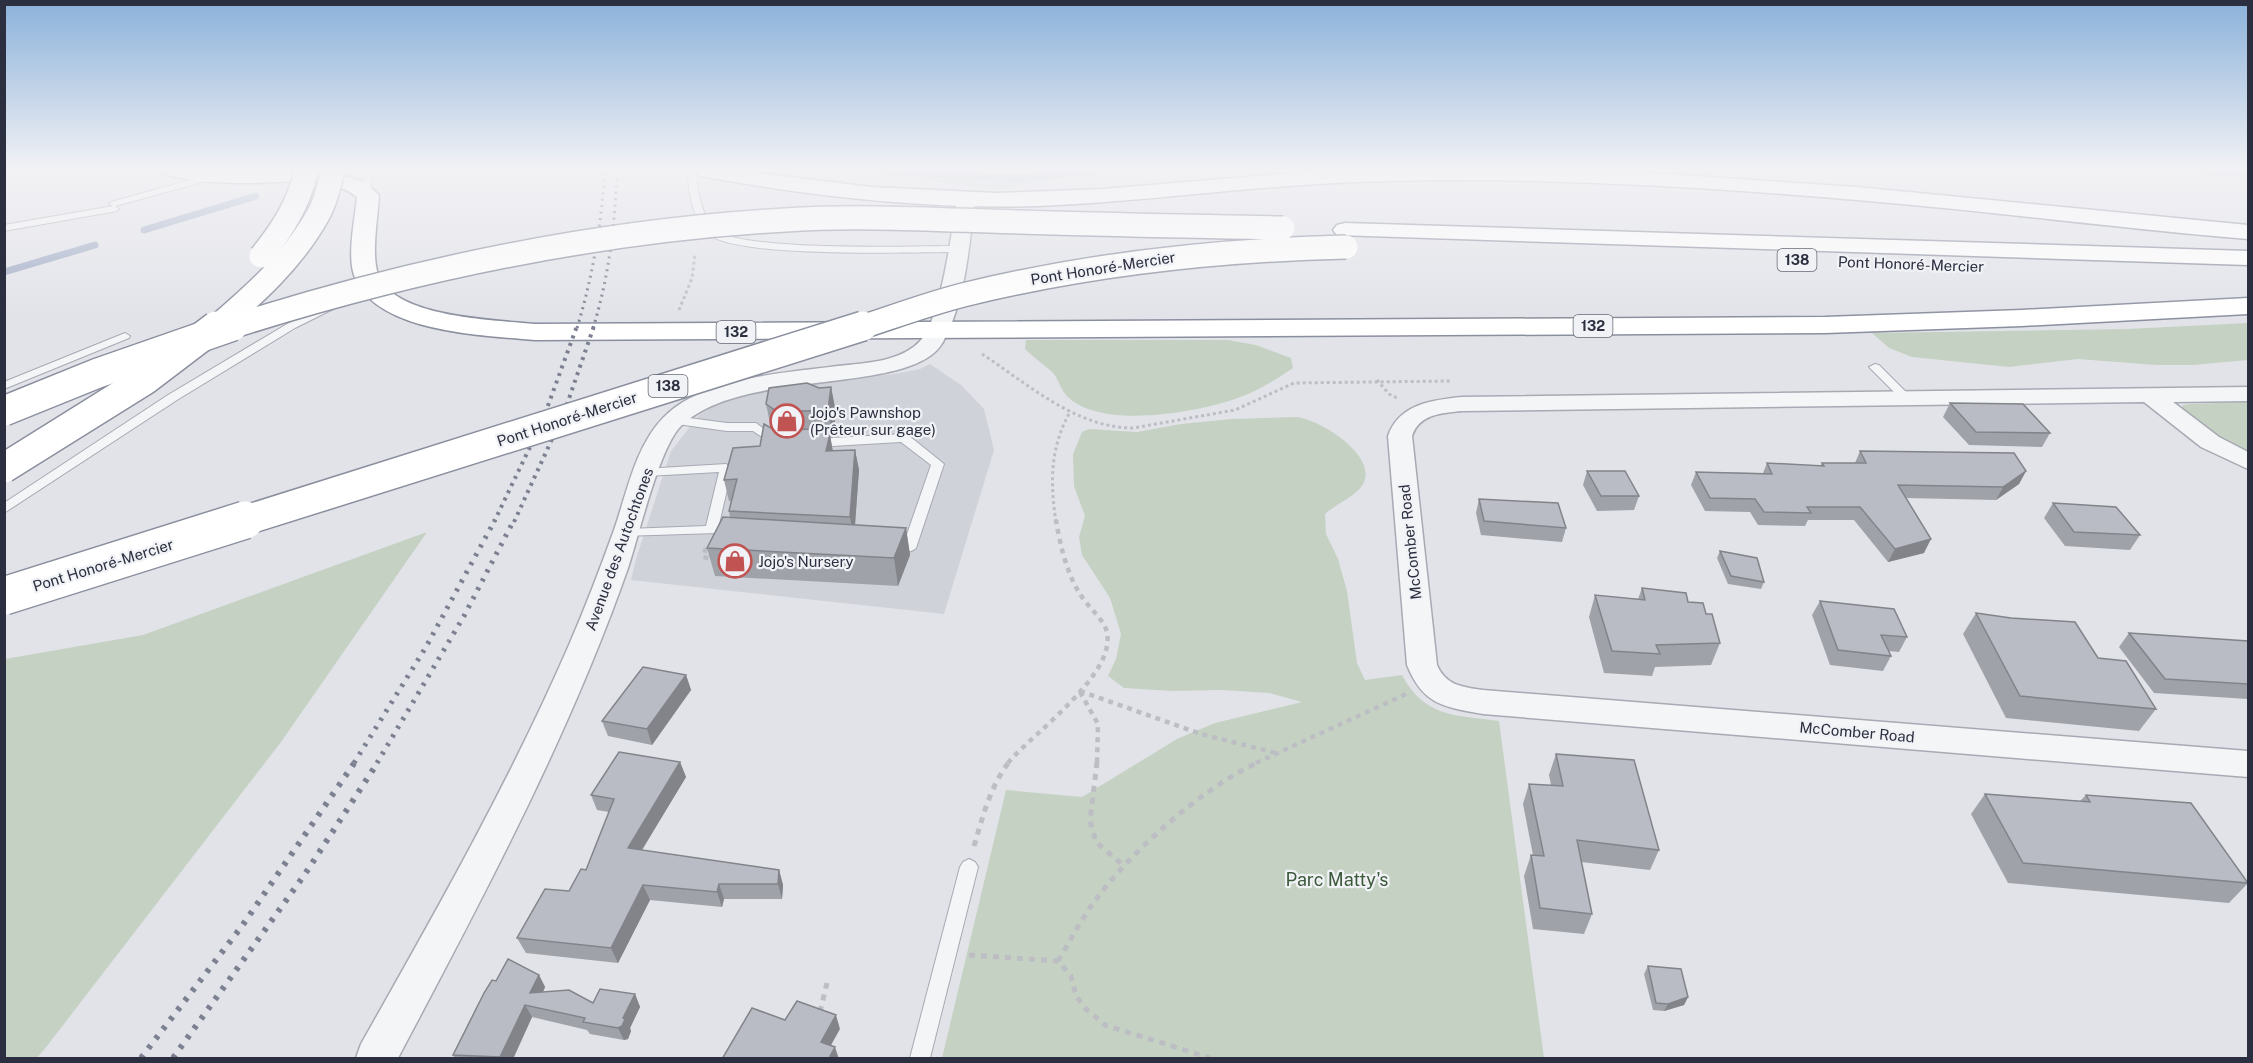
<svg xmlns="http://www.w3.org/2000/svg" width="2253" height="1063" font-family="'Public Sans',sans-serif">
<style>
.built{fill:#d0d2da}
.green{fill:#c5d2c3}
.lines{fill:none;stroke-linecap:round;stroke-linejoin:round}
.stream{stroke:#a0acc5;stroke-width:7}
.lane-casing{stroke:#a7a9b3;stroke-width:2}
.street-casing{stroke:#a7a9b3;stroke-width:3}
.highway-casing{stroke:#8a8f9e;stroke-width:3}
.path-far2{stroke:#bcbec3;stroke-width:3;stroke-dasharray:3 3;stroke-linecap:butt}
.path-far1{stroke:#bcbec3;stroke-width:4.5;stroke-dasharray:5 5;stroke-linecap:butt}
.path{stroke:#bcbec3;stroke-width:5;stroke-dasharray:6 6;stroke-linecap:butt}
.lane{fill:#f4f5f7;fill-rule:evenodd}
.street{fill:#f4f5f7;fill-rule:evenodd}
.highway{fill:#fff;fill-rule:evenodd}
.rail-far3{stroke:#7c8191;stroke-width:3;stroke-dasharray:2 4.5;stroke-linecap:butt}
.rail-far2{stroke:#7c8191;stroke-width:4;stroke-dasharray:3 5;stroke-linecap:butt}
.rail-far1{stroke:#7c8191;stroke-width:5;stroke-dasharray:3 7;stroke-linecap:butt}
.rail{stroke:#7c8191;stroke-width:6;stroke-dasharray:4 8;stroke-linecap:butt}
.highway-bridge-far2-casing{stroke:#8a8f9e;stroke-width:26;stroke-linecap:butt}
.highway-bridge-far1-casing{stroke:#8a8f9e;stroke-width:32;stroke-linecap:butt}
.highway-bridge-casing{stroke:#8a8f9e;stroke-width:40;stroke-linecap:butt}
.highway-bridge-far2{stroke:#fff;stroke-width:23}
.highway-bridge-far1{stroke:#fff;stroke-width:29}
.highway-bridge{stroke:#fff;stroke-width:37}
.wall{fill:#9fa2a9}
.shaded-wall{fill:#82848a}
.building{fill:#b9bcc5;stroke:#82848a;stroke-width:1.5}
.labels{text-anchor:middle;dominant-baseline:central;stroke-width:4.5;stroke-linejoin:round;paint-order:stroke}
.shield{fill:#f1f2f6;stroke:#666a76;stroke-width:1.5}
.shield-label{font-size:14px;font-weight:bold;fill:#2b2f3f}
.street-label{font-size:15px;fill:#2b2f3f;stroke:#f1f2f6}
.poi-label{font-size:15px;fill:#2b2f3f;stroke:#f1f2f6;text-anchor:start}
.near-park-label{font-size:18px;fill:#3b593a;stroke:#f1f2f6}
</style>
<rect width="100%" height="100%" fill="#e2e3e9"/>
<polygon class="built" points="930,364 961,385 984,409 994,450 944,614 631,580 636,559 671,451 699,415 722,402 762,389 894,374 920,369"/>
<g class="green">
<polygon points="863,171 1076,171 1049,181 995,190"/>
<polygon points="2248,323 2248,360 2193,365 2156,365 2078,359 2009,367 1912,357 1889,348 1872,333 2127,329"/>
<path d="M1026,340H1228L1256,345L1291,358L1293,368C1274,381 1254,393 1232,400C1192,413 1101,429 1068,397C1061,391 1059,380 1053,373C1045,365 1034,358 1025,349Z"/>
<polygon points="2248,402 2248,456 2240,454 2182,408 2183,405 2189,404"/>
<path d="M1297,417C1320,420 1376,454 1364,482C1359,495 1336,504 1325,514L1326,534L1338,559L1347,591L1357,663L1365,680L1402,675C1425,718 1456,715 1499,721L1544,1058H942L1006,790L1082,797L1177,739L1215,723L1302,702L1269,693L1222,690L1172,691L1124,688L1108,676L1116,659L1121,634L1110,598L1082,555L1079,537L1085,516L1074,486L1073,454L1082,432L1089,429L1137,432L1181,424L1232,419Z"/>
<polygon points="427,532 281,742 47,1046 37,1058 5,1058 5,659 143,635"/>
</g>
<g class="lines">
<g class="stream">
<polyline points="885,171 1016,178 1093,171"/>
<polyline points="2206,171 2248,174"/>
<polyline points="144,230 256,196"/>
<polyline points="4,272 95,245"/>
</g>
<defs>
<g id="lane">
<polygon points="326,171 356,171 352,174 323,176 322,174"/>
<polygon points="363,171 371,171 371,197 364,195"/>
<path d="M688,171H696C697,190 701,217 717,230C743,252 915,246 957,246L962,249L957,252C912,252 740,258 710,235C693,221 688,192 688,171Z"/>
<polygon points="215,173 219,176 218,178 115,206 119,209 117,211 4,231 4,225 113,206 109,204 111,202"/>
<polygon points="329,304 333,305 333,309 295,328 177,400 4,513 4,503 168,395 287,324"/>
<polygon points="125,333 130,336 129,338 4,389 4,382"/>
<polygon points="1875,364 1879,365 1913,399 1911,401 1903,401 1869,367"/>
<polygon points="674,416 727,423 756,423 783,443 777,447 753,431 727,431 670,423 668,420 670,417"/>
<path d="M904,434L908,435L944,464L916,548C909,555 892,554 885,547L892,543H904L931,465L901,442L814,447L808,443L814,439Z"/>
<polygon points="726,464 732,468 717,533 622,536 620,533 627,529 706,526 719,472 647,476 641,472 643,469"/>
<polygon points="969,859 975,862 978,867 930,1058 910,1058 960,867 963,862"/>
</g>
<g id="street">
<path d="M966,194L972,195L975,199C969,245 966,300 943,342C912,397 742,366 681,426C659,448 639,535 628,568C568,739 482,899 398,1058H356L361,1044C435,913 509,783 569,645C585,608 600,569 614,530C627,493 635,447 663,418C702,377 785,373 838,366C865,363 902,362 921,340C941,318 952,230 957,199L960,195Z"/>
<path d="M2248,387V401L2173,402L2219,437L2248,452V469L2201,447L2144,402L1462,411C1442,413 1419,414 1412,436L1437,665C1446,686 1463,687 1483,690L2248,751V777L1483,714C1444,707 1423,705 1407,665L1388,436C1399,404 1432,400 1462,397Z"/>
</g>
<g id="highway">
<path d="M164,171H328L365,182L379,195C378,217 371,254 378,274C393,318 496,320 535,324L1825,317L2022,310L2248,298V314L2022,326L1825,333L535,340C483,335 374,333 354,275C347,255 355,218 357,197C328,174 283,183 249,183C222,183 193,182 167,175Z"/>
<path d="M696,171H743L871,187L997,193L1103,189L1318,171H1620L1857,187L2248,225V239C2150,231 2052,219 1954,209C1792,193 1629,181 1465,180C1398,180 1331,182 1263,188C1189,194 1114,203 1039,206C927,209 816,197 706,177L699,175Z"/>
<polygon points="1345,223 2248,251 2248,265 1337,235 1333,230 1337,225"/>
</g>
</defs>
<use href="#lane" class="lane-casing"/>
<use href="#street" class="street-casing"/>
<use href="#highway" class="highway-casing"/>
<g class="path-far2">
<polyline points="679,310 692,278 695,254"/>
<path d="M982,354C1028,384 1076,428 1133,428L1235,410L1294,383L1450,381"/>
<polyline points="1377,380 1389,394 1399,399"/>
<path d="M1056,522C1050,483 1050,447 1070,412"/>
</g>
<g class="path-far1">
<polyline points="706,548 703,557 713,559"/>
<polyline points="1080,691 1201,734 1276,753"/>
<polyline points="1080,692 1098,724 1097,763"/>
<path d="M1008,763C1031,734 1130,666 1103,623C1096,613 1087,605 1080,594C1067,574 1060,545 1056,520"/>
<polyline points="1256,763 1406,694"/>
</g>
<g class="path">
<polyline points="1097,762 1090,821 1096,842 1124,866"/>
<path d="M974,846C983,816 990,787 1009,762"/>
<polyline points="969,955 1058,961 1071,976 1076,996 1086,1009 1105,1025 1210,1058"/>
<path d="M1058,961C1070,941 1081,920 1094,902C1132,850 1202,788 1259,762"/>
<polyline points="820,1012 827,983"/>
</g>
<use href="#lane" class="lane"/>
<use href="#street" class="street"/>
<use href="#highway" class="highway"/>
<g class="rail-far3">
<path d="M577,328C593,276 601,225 605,171"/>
<path d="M593,328C609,277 615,224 617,171"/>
</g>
<g class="rail-far2">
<polyline points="494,522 542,422 577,326"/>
<polyline points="514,522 564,413 594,326"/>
</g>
<g class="rail-far1">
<polyline points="354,763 426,647 495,520"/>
<polyline points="377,763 464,616 514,520"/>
</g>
<g class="rail">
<polyline points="141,1058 242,926 355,762"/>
<polyline points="173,1058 305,874 378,762"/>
</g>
<defs>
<g id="highway-bridge-far2">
<path d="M261,256C282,230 299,204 306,171"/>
<path d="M215,328C254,295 293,260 318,215C326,202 329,185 333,171"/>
<path d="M228,328C409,270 594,231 785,220C863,215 942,220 1020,222C1108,225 1195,226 1283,228"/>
<path d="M859,328C893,317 928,304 963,295C1089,264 1216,250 1346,247"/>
</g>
<g id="highway-bridge-far1">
<polyline points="4,411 98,373 233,326"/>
<polyline points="4,468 145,380 216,326"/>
<polyline points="240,522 863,326"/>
</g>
<polyline id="highway-bridge" points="4,596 245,520"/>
</defs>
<use href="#highway-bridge-far2" class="highway-bridge-far2-casing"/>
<use href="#highway-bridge-far1" class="highway-bridge-far1-casing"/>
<use href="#highway-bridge" class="highway-bridge-casing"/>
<use href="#highway-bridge-far2" class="highway-bridge-far2"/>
<use href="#highway-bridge-far1" class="highway-bridge-far1"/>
<use href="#highway-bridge" class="highway-bridge"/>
</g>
<g class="wall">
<polygon points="831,387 836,413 833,436 830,436 833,451 855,450 859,470 855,525 906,528 910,555 898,586 715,576 707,548 730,518 729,511 731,501 729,501 724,480 760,446 771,428 766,404 819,388"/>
<polygon points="1950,403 2050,433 2042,447 1969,445 1943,417"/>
<polygon points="1860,451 2026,471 2019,484 1996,500 1906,498 1924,553 1888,562 1854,520 1808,520 1805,526 1758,525 1750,512 1705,511 1691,485 1696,472 1763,473 1767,463 1820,466 1822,463 1855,463"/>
<polygon points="1587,471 1639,496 1634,510 1597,511 1583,485"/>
<polygon points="1479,499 1566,528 1562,542 1481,535 1476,513"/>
<polygon points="2053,503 2140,535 2130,550 2065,546 2044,518"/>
<polygon points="1720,551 1764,582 1761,589 1728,584 1717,558"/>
<polygon points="1642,588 1688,602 1706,614 1720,643 1711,665 1655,667 1652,676 1604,673 1589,617 1595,595 1638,599"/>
<polygon points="1820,601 1907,637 1899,652 1889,651 1891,656 1883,671 1830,665 1812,615"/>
<polygon points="1976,613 2098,658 2156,709 2139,731 2006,718 1963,634"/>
<polygon points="2129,633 2248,641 2248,699 2154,693 2119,647"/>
<polygon points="686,675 691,690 652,745 608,736 602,721"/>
<polygon points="1556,754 1659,850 1650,870 1581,862 1592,914 1584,934 1533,929 1524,876 1531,855 1533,855 1523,804 1529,784 1551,785 1549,775"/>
<polygon points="680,762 686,777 642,850 779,870 783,885 782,899 724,899 722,907 650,900 618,963 526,953 517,938 569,891 586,870 609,812 597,810 591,795"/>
<polygon points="1985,794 2080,801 2086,795 2248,883 2229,903 2008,883 1971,814"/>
<polygon points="1648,966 1688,997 1684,1005 1664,1011 1653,1010 1644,974"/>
<polygon points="539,975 545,987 543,992 593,1003 635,994 640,1007 630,1028 631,1031 628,1039 624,1040 590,1034 587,1030 532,1017 513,1059 455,1059 453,1055 496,981"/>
</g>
<g class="shaded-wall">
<polygon points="831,387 836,413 833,436 828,410"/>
<polygon points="828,428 829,436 830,434 833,454 826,451"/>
<polygon points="855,450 859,470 854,538 850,517"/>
<polygon points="2026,471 2019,484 1996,500 2003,487"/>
<polygon points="906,528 910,555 898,586 894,558"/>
<polygon points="1931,539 1924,553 1888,562 1895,549"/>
<polygon points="686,675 691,690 652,745 647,729"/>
<polygon points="680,762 686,777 634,863 628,848"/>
<polygon points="779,870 783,885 782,899 778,884"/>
<polygon points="719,884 724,899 722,907 717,892"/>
<polygon points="643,885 650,900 618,963 611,948"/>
<polygon points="539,975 545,987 537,1005 530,993"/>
<polygon points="635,994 640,1007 630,1028 631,1031 628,1039 624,1040 618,1028"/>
<polygon points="1688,997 1684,1005 1664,1011 1668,1004"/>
<polygon points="525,1005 532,1017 513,1059 501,1059 500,1057"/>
<polygon points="836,1015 840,1029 825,1056 821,1042"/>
<polygon points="835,1047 839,1059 829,1059"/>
</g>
<g class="building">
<polygon points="807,383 819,388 831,387 828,410 778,412 766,404 769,388"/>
<polygon points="1950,403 2023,404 2050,433 1976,432"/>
<polygon points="764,424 776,431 828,428 827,434 830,434 826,451 855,450 850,517 729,511 737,479 724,480 733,448 760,446"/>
<polygon points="1860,451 2014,453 2026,471 2003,487 1898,485 1931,539 1895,549 1860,507 1807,507 1811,513 1764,512 1755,499 1710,498 1696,472 1772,474 1767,463 1824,466 1822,463 1866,463"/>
<polygon points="1587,471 1625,471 1639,496 1601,496"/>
<polygon points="1479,499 1558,503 1566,528 1484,521"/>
<polygon points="2053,503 2116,507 2140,535 2074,532"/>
<polygon points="723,517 906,528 894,558 707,548"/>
<polygon points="1720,551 1757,558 1764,582 1731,576"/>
<polygon points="1642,588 1686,593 1688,602 1703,603 1706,614 1712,614 1720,643 1656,645 1660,654 1612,651 1595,595 1645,600"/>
<polygon points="1820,601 1894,609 1907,637 1881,635 1891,656 1838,650"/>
<polygon points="1976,613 2011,618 2075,622 2098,658 2126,661 2156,709 2020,696"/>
<polygon points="2129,633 2248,641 2248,684 2165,679"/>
<polygon points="643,667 686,675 647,729 602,721"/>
<polygon points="619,752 680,762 628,848 779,870 778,884 719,884 717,892 643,885 611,948 517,938 545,889 569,891 581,869 586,870 614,799 591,795"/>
<polygon points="1556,754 1634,760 1659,850 1577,840 1592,914 1540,908 1531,855 1544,856 1529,784 1563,786"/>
<polygon points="1985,794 2090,802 2086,795 2191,803 2248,883 2023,863"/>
<polygon points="508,959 539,975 530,993 569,990 593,1003 600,989 635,994 623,1018 625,1019 622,1026 618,1028 583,1022 585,1018 525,1005 500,1057 453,1055 484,993 492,980 496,981"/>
<polygon points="1648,966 1681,969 1688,997 1668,1004 1656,1003"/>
<polygon points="797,1001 836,1015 821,1042 835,1047 829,1058 830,1059 722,1059 752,1008 785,1020"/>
</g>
<linearGradient id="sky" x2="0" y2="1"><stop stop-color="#8bb1da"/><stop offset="0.53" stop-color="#f2f2f5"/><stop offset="1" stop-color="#f2f2f5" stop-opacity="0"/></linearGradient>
<rect width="2253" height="320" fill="url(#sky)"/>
<defs>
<symbol id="shop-ring" viewBox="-11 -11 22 22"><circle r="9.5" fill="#f1f2f6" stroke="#c15453" stroke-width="1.5"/><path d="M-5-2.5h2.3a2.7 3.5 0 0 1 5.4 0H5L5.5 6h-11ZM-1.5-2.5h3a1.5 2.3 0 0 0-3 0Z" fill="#c15453"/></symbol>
</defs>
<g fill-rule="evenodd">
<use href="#shop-ring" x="768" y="402" width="38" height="38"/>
<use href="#shop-ring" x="716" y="542" width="38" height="38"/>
</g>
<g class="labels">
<g class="shield">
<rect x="1777.5" y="249" width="39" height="22" rx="4.5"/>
<rect x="1573.5" y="315" width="39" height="22" rx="4.5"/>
<rect x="716.5" y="321" width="39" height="22" rx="4.5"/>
<rect x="648.5" y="375" width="39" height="22" rx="4.5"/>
</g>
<g class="shield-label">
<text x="1797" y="260">138</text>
<text x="1593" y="326">132</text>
<text x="736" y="332">132</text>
<text x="668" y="386">138</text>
</g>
<g class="street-label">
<text transform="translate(1911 264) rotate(2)">Pont Honoré-Mercier</text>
<text transform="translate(1103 268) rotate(-9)">Pont Honoré-Mercier</text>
<text transform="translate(567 419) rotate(-18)">Pont Honoré-Mercier</text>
<text transform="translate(1410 542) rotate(-96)">McComber Road</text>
<text transform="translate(619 549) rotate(-70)">Avenue des Autochtones</text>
<text transform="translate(103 565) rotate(-17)">Pont Honoré-Mercier</text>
<text transform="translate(1857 732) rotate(5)">McComber Road</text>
</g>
<g class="poi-label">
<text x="810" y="412">Jojo's Pawnshop<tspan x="810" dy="17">(Prêteur sur gage)</tspan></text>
<text x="758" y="561">Jojo's Nursery</text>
</g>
<g class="near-park-label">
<text x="1337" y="879">Parc Matty's</text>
</g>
</g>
<rect width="2253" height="1063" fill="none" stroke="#2b2f3f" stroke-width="12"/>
</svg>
